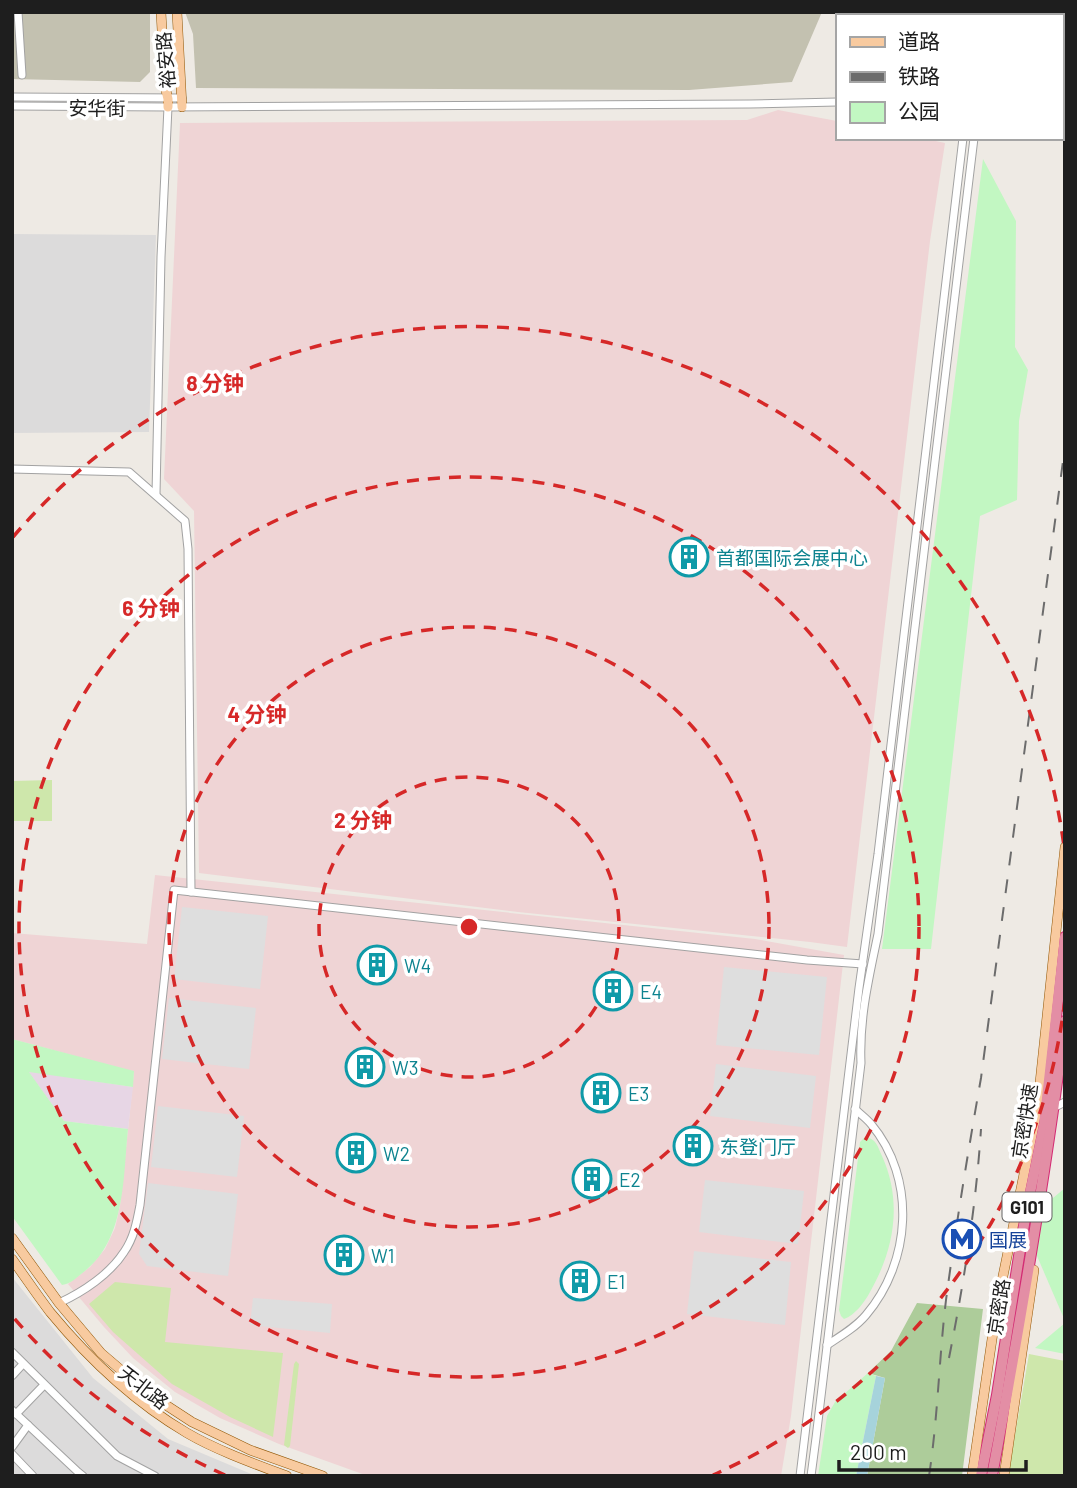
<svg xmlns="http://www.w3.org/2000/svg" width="1077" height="1488" font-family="Barlow,'Noto Sans SC',sans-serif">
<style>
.residential{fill:#dcdbdb}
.commercial{fill:#efd4d5}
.industrial{fill:#e7d6e5}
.construction{fill:#c3c1b0}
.grass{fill:#cee7ab}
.forest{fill:#adcc9a}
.park{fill:#c2f7c2}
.parking{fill:#dedede}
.water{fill:#a6d3db}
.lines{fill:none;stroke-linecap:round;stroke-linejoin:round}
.minor-casing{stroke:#a2a2a2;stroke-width:9}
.major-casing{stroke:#925706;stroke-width:10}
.highway-casing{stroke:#d32a73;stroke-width:12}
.minor{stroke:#fff;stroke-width:7}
.major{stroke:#f8ca9f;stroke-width:9}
.highway{stroke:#e38ea5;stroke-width:10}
.rail{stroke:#6c6c6c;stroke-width:2;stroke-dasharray:14 14;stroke-linecap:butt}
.ring{fill:none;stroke:#d62828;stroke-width:3.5;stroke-dasharray:12 9}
.labels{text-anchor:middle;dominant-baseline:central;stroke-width:7;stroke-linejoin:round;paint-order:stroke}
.shield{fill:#fff;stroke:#626262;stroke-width:2}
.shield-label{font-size:18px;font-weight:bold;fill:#1e1e1e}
.street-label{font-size:19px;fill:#1e1e1e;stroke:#fff}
.culture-label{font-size:19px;fill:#0d838f;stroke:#fff;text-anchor:start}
.transit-label{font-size:19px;fill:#164399;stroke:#fff;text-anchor:start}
.centre{fill:#d62828;stroke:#fff;stroke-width:3.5}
.ring-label{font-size:21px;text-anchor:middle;font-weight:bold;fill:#d62828;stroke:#fff;stroke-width:7;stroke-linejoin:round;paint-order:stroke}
</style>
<rect width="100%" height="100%" fill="#eeeae4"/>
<g class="residential">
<polygon points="12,234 156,235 149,432 12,433"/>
<polygon points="12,1277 93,1378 168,1439 256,1476 12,1476"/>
</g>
<g class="commercial">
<polygon points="778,110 837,121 837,138 922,138 945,143 930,241 847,947 810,942 518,912 199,873 194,511 164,479 180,123 747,120"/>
<polygon points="155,875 755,939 844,955 791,1416 781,1476 368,1476 279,1444 220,1418 175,1392 133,1358 104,1327 68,1284 90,1267 105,1249 115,1228 120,1206 134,1072 12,1039 12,933 147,944"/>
</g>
<polygon class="industrial" points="28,1071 133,1087 128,1129 64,1121"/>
<g class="construction">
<polygon points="12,12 150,12 150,72 140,82 12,79"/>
<polygon points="185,12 822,12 792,82 689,90 196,88 193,34"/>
</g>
<g class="grass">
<polygon points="52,780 52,821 12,821 12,781"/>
<polygon points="115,1282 171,1288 165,1342 283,1353 273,1437 230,1417 172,1384 113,1332 89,1304"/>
<polygon points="1029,1354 1065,1361 1065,1476 1008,1476"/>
<polygon points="296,1361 299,1364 290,1446 288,1448 284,1445 294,1364"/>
</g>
<polygon class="forest" points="917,1303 983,1309 962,1476 867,1476 885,1378 868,1373 891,1351"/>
<g class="park">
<polygon points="983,159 1016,221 1015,347 1028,370 1019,421 1017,500 980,516 931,949 882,949"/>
<path d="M12,1039L134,1071L133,1087L29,1072L64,1121L128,1129C123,1177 126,1238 85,1271C77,1277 71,1284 62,1285L12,1216Z"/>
<path d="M865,1137C876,1138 878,1147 882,1156C903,1202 894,1250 870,1292C864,1303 855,1315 844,1319L841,1316L839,1310L860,1142Z"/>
<polygon points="1065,1188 1065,1321 1031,1242 1035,1213"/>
<polygon points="1065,1323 1065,1354 1035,1348"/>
<polygon points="868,1373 876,1376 856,1476 818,1476 827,1416 835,1402"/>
</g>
<g class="parking">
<polygon points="182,907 268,916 260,989 174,979"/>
<polygon points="724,967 827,977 819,1055 716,1045"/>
<polygon points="169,998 256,1008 249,1069 162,1059"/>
<polygon points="716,1064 816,1076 810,1128 710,1116"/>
<polygon points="158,1106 244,1116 237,1177 151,1167"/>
<polygon points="705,1180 804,1191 798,1244 699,1232"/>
<polygon points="148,1183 238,1194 228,1276 147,1266 139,1254"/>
<polygon points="694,1251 791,1262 785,1325 687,1314"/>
<polygon points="253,1298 332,1304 330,1333 250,1325"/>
</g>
<polygon class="water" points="876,1376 885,1378 867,1476 856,1476"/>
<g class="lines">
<defs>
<g id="minor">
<polyline points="18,12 22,75"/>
<polyline points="12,97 182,98"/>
<polyline points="12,106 168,107 750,104 837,102"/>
<polyline points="12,469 129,472 185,521 188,549 191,892"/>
<polyline points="156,494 161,257 168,107"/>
<polyline points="1057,1106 1065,1102"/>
<path d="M59,1303C83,1292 110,1274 124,1252C134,1238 137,1221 140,1205L174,890L807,960L863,964"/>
<path d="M827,1345C841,1336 856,1327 866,1315C911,1262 917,1179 871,1124C866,1118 860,1114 855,1109"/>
<polyline points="12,1352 117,1456 155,1476"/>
<polyline points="12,1376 23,1364"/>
<polyline points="12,1410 78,1472 83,1476"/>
<polyline points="16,1414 44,1385"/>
<polyline points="12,1447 28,1425"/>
<polyline points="12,1454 33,1476"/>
<polyline points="800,1476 859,988 878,854 963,138"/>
<path d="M811,1476L816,1438L861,1063C859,1019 869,977 878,934L974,138"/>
</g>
<g id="major">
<polyline points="161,12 165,86 168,99 168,107"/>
<polyline points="177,12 182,107"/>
<polyline points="12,1238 59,1303 101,1353 149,1394 192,1422 250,1450 323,1476"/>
<path d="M12,1259C25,1277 37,1295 50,1312C88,1358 136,1403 187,1433C216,1450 255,1464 287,1476"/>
<polyline points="972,1476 997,1305 1037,1111 1065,847"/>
<polyline points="1004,1476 1034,1270"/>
</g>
<g id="highway">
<polyline points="981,1476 997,1395 1026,1212 1044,1125 1065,937"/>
<path d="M992,1476C1020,1325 1046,1173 1065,1021"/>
</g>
</defs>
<use href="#minor" class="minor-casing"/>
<use href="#major" class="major-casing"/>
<use href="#highway" class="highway-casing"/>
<use href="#minor" class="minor"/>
<use href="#major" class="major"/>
<use href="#highway" class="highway"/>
<g class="rail">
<path d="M949,1358C964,1282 976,1206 981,1129"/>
<path d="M929,1476C938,1417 939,1358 946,1300C956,1225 968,1152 981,1078L1065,446"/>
</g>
</g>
<g class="ring">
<circle cx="469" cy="927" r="150"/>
<circle cx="469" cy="927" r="300"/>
<circle cx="469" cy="927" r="450"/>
<path d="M1065 1000A600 600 0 0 1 713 1475M225 1475A600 600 0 0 1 13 1317M13 537A600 600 0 0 1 1065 854"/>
</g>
<defs>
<symbol id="building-ring" viewBox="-11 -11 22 22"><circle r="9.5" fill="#fff" stroke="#0f9aa8" stroke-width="1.5"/><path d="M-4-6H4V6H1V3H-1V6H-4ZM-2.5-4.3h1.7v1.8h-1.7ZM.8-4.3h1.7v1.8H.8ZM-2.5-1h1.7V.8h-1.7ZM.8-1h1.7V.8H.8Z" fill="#0f9aa8"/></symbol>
<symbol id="metro-ring" viewBox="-11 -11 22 22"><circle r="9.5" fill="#fff" stroke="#1a4fb4" stroke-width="1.5"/><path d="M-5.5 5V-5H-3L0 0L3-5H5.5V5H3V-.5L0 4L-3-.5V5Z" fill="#1a4fb4"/></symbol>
</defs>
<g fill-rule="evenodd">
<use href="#building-ring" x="667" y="535" width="44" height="44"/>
<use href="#building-ring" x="355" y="943" width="44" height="44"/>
<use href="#building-ring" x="591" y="969" width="44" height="44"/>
<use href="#building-ring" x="343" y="1045" width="44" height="44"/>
<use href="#building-ring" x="579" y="1071" width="44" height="44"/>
<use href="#building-ring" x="671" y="1124" width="44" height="44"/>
<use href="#building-ring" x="334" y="1131" width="44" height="44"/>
<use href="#building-ring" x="570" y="1157" width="44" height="44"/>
<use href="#metro-ring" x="940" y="1217" width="44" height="44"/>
<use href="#building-ring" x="322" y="1233" width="44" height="44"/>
<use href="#building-ring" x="558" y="1259" width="44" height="44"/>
</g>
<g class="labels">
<rect class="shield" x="1002.5" y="1192.5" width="49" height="29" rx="5"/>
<g class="shield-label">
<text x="1027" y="1207">G101</text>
</g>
<g class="street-label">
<text transform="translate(165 60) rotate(-95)">裕安路</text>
<text x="97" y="107">安华街</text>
<text transform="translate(1024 1121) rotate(-81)">京密快速</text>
<text transform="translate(998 1307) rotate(-81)">京密路</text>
<text transform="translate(144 1387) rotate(38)">天北路</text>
</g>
<g class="culture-label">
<text x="716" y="557">首都国际会展中心</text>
<text x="404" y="965">W4</text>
<text x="640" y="991">E4</text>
<text x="392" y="1067">W3</text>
<text x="628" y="1093">E3</text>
<text x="720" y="1146">东登门厅</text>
<text x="383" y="1153">W2</text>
<text x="619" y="1179">E2</text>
<text x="371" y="1255">W1</text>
<text x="607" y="1281">E1</text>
</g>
<g class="transit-label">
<text x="989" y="1239">国展</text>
</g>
</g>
<circle cx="469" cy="927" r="10" class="centre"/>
<g class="ring-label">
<text x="215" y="391">8 分钟</text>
<text x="151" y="616">6 分钟</text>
<text x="257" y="722">4 分钟</text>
<text x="363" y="828">2 分钟</text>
</g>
<rect width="1077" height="1488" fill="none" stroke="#1e1e1e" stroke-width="28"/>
<rect x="836" y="14" width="228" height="126" fill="#ffffff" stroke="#a5a5a5" stroke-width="2"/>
<rect x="850" y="37" width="35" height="10" fill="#f8ca9f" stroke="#a5a5a5" stroke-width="2"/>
<text x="898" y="49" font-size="21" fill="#1e1e1e">道路</text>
<rect x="850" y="72" width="35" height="10" fill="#6c6c6c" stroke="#a5a5a5" stroke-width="2"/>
<text x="898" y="84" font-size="21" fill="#1e1e1e">铁路</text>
<rect x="850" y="102" width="35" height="21" fill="#c2f7c2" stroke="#a5a5a5" stroke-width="2"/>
<text x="898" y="119" font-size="21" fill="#1e1e1e">公园</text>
<path d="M839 1460v10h187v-10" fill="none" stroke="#1e1e1e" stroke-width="3.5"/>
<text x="850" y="1460" font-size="21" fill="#1e1e1e" stroke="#ffffff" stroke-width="5" paint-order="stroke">200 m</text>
</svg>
